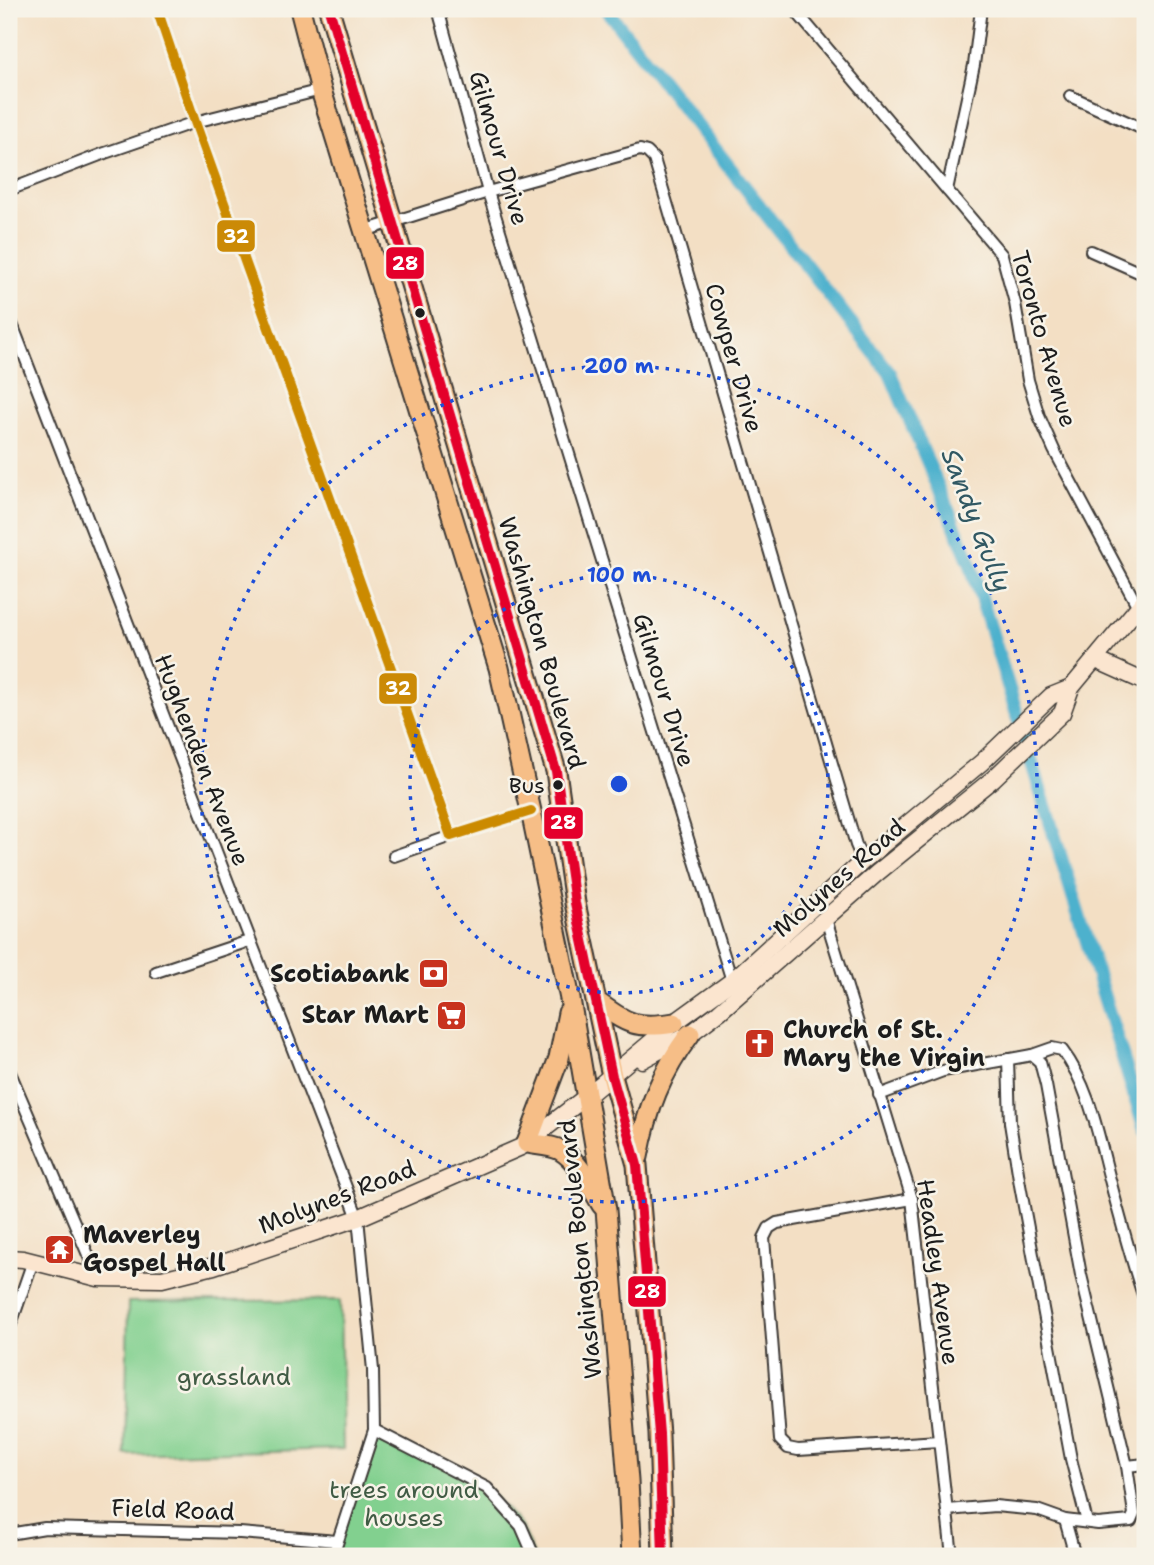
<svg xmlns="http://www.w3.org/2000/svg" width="1154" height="1565" font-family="'Shantell Sans',sans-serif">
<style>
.green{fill:#82d08f;stroke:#4f7656;stroke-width:2}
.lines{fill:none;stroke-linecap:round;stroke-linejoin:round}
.canal{stroke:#4eb1cd;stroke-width:14}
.street-casing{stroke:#3c3935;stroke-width:14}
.secondary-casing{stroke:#3c3935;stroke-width:19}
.highway-casing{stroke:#3c3935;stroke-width:23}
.street{stroke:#fff;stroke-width:10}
.secondary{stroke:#fbe5cf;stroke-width:16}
.highway{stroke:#f6be87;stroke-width:19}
.bus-1-casing{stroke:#f7f3e8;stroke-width:16}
.bus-2-casing{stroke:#f7f3e8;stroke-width:16}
.bus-1{stroke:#e4002b;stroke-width:10}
.bus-2{stroke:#cb8a06;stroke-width:10}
.ring{fill:none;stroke:#1d4ed8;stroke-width:3.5;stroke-dasharray:3.5 7}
.bus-dot{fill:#1c1c1c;stroke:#f7f3e8;stroke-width:2.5}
.labels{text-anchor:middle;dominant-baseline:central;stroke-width:5;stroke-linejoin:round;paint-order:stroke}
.bus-label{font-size:22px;fill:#1c1c1c;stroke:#f7f3e8;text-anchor:end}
.street-label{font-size:24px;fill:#1c1c1c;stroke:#f7f3e8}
.poi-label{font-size:24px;font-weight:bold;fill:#1c1c1c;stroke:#f7f3e8;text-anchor:end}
.park-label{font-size:24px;fill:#405b44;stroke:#f7f3e8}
.water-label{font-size:26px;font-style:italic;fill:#305863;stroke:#f7f3e8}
.centre{fill:#1d4ed8;stroke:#f7f3e8;stroke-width:3.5}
.ring-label{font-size:21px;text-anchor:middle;font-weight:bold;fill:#1d4ed8;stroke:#f7f3e8;stroke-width:5;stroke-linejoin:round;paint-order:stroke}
.line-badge{stroke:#f7f3e8;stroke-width:2.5}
.badge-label{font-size:19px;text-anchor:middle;font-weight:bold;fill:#fff}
</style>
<rect width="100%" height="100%" fill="#f7f3e8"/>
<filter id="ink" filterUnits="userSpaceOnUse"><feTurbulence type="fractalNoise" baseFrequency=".0143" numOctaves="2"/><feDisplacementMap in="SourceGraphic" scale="14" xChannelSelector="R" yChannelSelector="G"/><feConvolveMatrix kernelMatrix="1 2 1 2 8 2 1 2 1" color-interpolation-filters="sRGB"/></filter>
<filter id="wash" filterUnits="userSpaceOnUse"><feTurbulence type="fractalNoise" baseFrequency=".00686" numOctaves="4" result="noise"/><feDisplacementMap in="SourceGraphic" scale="28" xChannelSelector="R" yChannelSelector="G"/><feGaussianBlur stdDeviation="1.57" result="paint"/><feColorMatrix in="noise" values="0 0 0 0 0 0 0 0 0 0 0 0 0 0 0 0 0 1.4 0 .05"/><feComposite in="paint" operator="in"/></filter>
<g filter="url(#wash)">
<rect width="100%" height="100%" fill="#f3dfc4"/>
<g class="green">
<polygon points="340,1300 343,1449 125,1455 128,1302"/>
<polygon points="374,1430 487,1488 521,1526 534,1556 333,1556"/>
</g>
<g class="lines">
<polyline class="canal" points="606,9 890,373 970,562 1145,1130"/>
</g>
</g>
<g filter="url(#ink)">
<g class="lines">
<defs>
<g id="street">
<polyline points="157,9 195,122 451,836 531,811"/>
<polyline points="438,9 488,192 732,981"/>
<polyline points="794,9 1002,255 1015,303 1028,380 1039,416 1054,450 1138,607"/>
<polyline points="1070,96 1145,130"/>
<polyline points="9,190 105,153 195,122 321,90"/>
<polyline points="947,190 974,65 981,9"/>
<polyline points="364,231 488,192 640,150 647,152 654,159 856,845 863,861"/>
<polyline points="1091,251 1145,275"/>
<polyline points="9,316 358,1218 373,1370 374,1430 333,1556"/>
<polyline points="394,856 451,836"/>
<polyline points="826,919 912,1199 952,1556"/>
<polyline points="156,972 249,941"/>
<polyline points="1008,1059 1010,1123 1020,1185 1071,1459 1087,1522"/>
<polyline points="9,1070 98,1278"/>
<path d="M879,1095L943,1071L1032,1055L1052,1048L1062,1050C1089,1085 1098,1134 1109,1176C1120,1218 1131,1260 1145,1301"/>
<polyline points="912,1199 777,1223 769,1228 764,1238 780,1440 788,1448 798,1450 939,1441"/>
<polyline points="9,1330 33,1261"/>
<polyline points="374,1430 487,1488 521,1526 534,1556"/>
<polyline points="1127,1466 1145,1464"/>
<polyline points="947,1510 995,1506 1037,1510 1065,1520 1098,1524 1131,1521 1134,1514 1127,1466 1081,1275 1046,1085 1040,1062 1032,1055"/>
<polyline points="1065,1520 1075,1556"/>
<polyline points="9,1534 45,1528 240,1533 337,1541"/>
</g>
<g id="secondary">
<polyline points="1096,660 1145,682"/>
<polyline points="642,1060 690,1034 719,1012 877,873 994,778 1062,713 1071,688 1145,599"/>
<polyline points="9,1258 23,1259 98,1278 162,1279 214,1266 358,1218 521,1147 587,1096 674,1023 732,981 863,861 982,762 1051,696 1071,688"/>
</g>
<g id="highway">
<polyline points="300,9 321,90 499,668 531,811 570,999 606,1210 628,1481 632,1556"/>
<polyline points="329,9 556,771 575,903 612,1076 637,1165 659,1434 663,1556"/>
<path d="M597,1002C628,1024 635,1029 674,1023"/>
<path d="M568,1013L559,1058L527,1143C537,1145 551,1145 560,1150C579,1161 591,1187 602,1205"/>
<path d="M638,1157C647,1109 661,1073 690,1034"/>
</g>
</defs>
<use href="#street" class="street-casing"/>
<use href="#secondary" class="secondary-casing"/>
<use href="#highway" class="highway-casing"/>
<use href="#street" class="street"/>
<use href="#secondary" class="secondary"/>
<use href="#highway" class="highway"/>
<defs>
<polyline id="bus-1" points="329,9 556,771 575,903 612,1076 637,1165 659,1434 663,1556"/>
<polyline id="bus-2" points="157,9 195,122 451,836 531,811"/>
</defs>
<use href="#bus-1" class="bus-1-casing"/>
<use href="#bus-2" class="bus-2-casing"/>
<use href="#bus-1" class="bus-1"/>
<use href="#bus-2" class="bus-2"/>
</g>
</g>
<g class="ring">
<circle cx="619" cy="784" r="209"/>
<circle cx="619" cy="784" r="418"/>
</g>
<defs>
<symbol id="bank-square" viewBox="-11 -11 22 22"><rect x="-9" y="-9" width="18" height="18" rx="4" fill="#c8321e" stroke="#f7f3e8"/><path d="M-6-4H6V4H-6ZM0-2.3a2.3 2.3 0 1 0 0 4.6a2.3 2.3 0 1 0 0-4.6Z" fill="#fff"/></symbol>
<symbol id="supermarket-square" viewBox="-11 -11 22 22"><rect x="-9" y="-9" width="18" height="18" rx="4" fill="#c8321e" stroke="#f7f3e8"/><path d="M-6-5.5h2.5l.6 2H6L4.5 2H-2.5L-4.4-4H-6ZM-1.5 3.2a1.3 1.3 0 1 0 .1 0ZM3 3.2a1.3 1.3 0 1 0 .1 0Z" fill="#fff"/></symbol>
<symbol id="church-square" viewBox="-11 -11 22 22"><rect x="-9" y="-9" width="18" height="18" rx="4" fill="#c8321e" stroke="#f7f3e8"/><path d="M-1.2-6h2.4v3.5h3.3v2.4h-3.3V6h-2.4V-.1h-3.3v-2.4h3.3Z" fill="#fff"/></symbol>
<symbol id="temple-square" viewBox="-11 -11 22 22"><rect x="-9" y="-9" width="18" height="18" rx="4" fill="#c8321e" stroke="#f7f3e8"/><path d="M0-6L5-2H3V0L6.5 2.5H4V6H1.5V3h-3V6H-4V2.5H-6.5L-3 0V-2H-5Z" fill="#fff"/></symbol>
</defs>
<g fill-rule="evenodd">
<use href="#bank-square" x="416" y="956" width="35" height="35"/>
<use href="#supermarket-square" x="434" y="998" width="35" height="35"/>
<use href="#church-square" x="742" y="1026" width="35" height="35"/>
<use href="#temple-square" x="42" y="1232" width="35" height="35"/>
</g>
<g class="bus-dot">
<circle cx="420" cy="313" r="6"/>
<circle cx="558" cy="785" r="6"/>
</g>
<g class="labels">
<g class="bus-label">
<text x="545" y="785">Bus</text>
</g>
<g class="street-label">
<text transform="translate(499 148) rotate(74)">Gilmour Drive</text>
<text transform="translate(1044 339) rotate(74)">Toronto Avenue</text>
<text transform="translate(734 358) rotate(74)">Cowper Drive</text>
<text transform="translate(542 643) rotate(74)">Washington Boulevard</text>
<text transform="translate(664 690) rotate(73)">Gilmour Drive</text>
<text transform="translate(202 760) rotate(69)">Hughenden Avenue</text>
<text transform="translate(839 878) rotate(-41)">Molynes Road</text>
<text transform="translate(337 1197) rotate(-21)">Molynes Road</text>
<text transform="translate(580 1249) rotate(-96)">Washington Boulevard</text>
<text transform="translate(938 1272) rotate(82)">Headley Avenue</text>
<text transform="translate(173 1510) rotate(2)">Field Road</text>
</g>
<g class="poi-label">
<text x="410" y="974">Scotiabank</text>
<text x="429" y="1015">Star Mart</text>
<text x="783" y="1030" text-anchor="start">Church of St.<tspan x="783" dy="28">Mary the Virgin</tspan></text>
<text x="83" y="1235" text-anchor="start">Maverley<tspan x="83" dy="28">Gospel Hall</tspan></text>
</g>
<g class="park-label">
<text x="234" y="1377">grassland</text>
<text x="404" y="1490">trees around<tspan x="404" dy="28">houses</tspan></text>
</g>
<g class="water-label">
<text transform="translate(977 520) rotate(69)">Sandy Gully</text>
</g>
</g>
<circle cx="619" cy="784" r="10" class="centre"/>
<g class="ring-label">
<text x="619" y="373">200 m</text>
<text x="619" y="582">100 m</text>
</g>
<g class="line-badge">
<rect x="216" y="219" width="40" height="34" rx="7" fill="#cb8a06"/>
<rect x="385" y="246" width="40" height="34" rx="7" fill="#e4002b"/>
<rect x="378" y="672" width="40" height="33" rx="7" fill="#cb8a06"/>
<rect x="543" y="806" width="41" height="34" rx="7" fill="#e4002b"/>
<rect x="627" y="1275" width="40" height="33" rx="7" fill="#e4002b"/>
</g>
<g class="badge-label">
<text x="236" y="243">32</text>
<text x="405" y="270">28</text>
<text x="398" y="695">32</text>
<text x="563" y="829">28</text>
<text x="647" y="1298">28</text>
</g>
<rect width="1154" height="1565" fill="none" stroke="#f7f3e8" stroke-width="35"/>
</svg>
